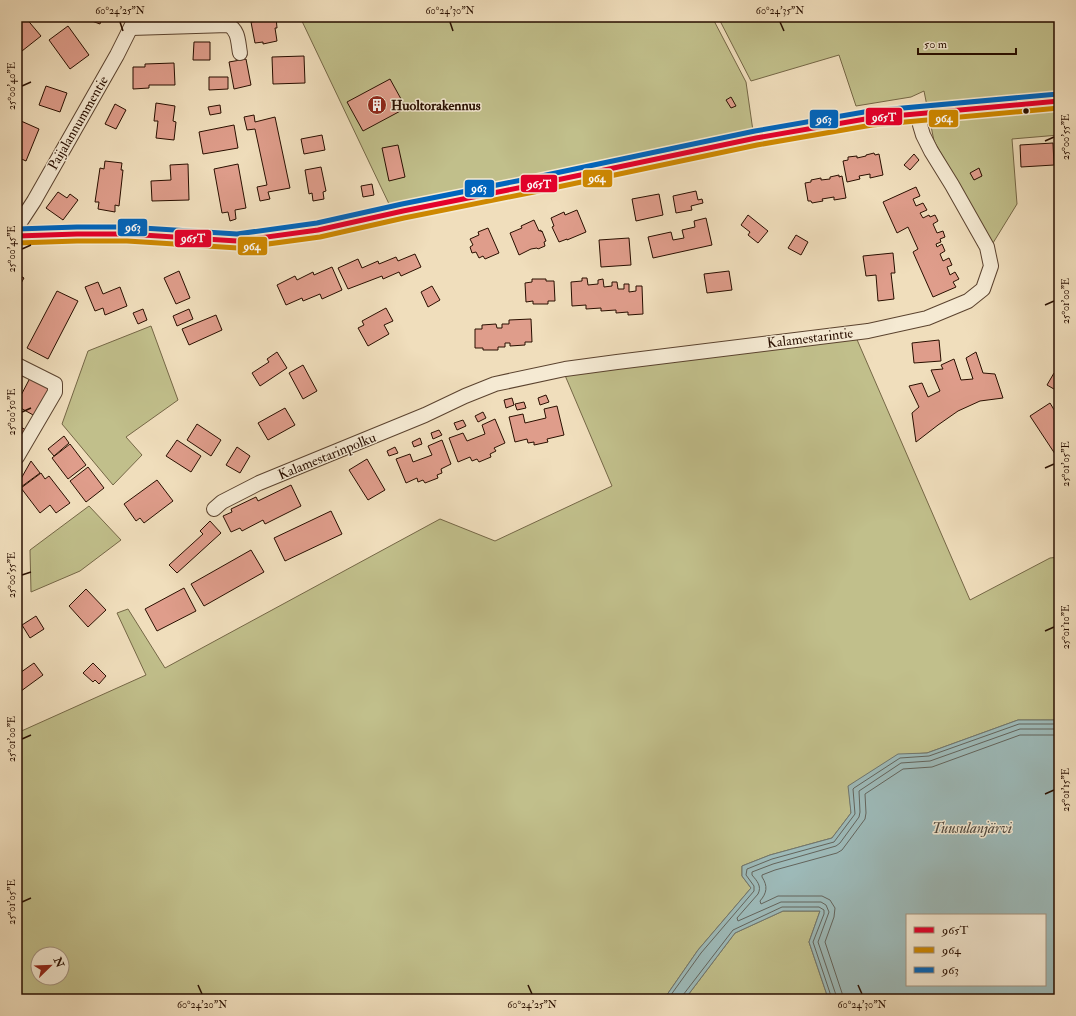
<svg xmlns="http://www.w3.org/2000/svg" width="1076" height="1016" font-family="'IM FELL Double Pica',serif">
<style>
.green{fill:#c1bf8b;stroke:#756746;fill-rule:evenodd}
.water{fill:#9dbab9;stroke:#6f766f;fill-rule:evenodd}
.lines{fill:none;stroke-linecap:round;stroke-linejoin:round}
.shore{stroke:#63645c;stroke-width:1}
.building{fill:#df9d8b;stroke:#290f00}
.minor-casing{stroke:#5b432f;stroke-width:16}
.minor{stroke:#f5ead3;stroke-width:14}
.bus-1-casing{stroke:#f5ead3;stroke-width:8}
.bus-2-casing{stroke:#f5ead3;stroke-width:8}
.bus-3-casing{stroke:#f5ead3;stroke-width:8}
.bus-1{stroke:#e4002b;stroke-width:5}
.bus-2{stroke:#ce8800;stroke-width:5}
.bus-3{stroke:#0065bd;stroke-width:5}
.ticks{fill:none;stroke:#290f00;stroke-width:1.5}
.bus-dot{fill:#290f00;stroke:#f5ead3;stroke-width:1.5}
.labels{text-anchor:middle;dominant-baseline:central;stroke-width:3;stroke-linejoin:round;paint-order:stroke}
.poi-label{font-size:14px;font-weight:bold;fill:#290f00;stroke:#f5ead3;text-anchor:start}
.street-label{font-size:14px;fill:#290f00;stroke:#f5ead3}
.water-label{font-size:15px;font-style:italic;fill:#524b41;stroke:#f5ead3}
.line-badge{stroke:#f5ead3;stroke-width:1.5}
.badge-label{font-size:11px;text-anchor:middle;font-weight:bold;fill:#fff}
.neatline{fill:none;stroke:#290f00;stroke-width:1.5}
.ticks-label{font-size:10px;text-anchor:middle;fill:#290f00}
</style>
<rect width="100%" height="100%" fill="#f0debc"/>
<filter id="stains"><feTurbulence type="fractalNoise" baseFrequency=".005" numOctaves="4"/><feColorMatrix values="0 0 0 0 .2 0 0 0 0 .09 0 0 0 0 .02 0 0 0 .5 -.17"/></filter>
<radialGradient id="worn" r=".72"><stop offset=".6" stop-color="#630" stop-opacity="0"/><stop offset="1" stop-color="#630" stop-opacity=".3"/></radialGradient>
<g class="green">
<polygon points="300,17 712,17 746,82 753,131 390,206"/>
<polygon points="718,17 1059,17 1059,135 1012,139 1017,204 993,243 934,141 924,91 911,97 856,106 839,55 751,81"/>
<polygon points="151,326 178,400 126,437 142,455 113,485 62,424 88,351"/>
<path d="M855,335L970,600L1050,558L1059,557V720H1018L927,753L898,755L849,786L851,813L832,838L770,855L742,866V876L751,888L698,950L664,999H17V733L146,675L117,613L128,609L165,668L440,519L495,541L612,486L564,373ZM38,954H62V978H38Z"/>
<polygon points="89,506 121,540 80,571 31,592 30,550"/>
<polygon points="783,911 820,911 809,942 828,998 830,999 685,999 735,933"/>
</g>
<path class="water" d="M1018,720H1059V999H830L828,998L809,942L820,911H783L735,933L685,999H664L698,950L751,888L742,876V866L770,855L832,838L851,813L848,786L898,754L927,753ZM907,915H1045V985H907Z"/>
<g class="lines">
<g class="shore">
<polyline points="668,999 701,953 754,891 754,886 746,875 747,869 772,859 834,842 855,814 853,789 854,788 900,758 929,756 1019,724 1059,724"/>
<polyline points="682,999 683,995 733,930 782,907 819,907 824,910 824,914 813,942 832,999"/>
<path d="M837,999L836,995L818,942L829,912L826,905L821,902H781L738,921L737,918L758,894C762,886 757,881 752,875V872L773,864L836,846L840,843L859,817L860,812L859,791L901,763L930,761L1020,729H1059"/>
<path d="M843,999L842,993L825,942L834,917L835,908L830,900L822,896H778L761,904L760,901C767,893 768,886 762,877V875L775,870L837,853L842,850L865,819L866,813L865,794L903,769L932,767L1020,735H1059"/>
</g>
</g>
<g class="building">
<polygon points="17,17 25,17 41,36 22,51 17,45"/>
<polygon points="81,17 102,17 100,24"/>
<polygon points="263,17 276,17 277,28 275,28 277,41 263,44 263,42 255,43 251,22 259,21 259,18"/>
<polygon points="68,26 89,55 70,69 49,40"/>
<polygon points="194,42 210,42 210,60 193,60"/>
<polygon points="304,56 305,83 273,84 272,57"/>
<polygon points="246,59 251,85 234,89 229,62"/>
<polygon points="174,63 175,85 149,85 149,88 133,89 133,67 145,67 145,64"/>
<polygon points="209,77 228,77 228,89 209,90"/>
<polygon points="17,78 21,80 17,92"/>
<polygon points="390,79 406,108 363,131 347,102"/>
<polygon points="46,86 67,93 60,112 39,105"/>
<polygon points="731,97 736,106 731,108 726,100"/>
<polygon points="156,103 175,106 173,121 176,122 174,140 156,138 158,121 154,121"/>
<polygon points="115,104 126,110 116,129 105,124"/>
<polygon points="220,105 221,113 210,115 208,107"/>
<polygon points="254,115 255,122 275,117 290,188 268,192 270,199 260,201 257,187 267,185 255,129 247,130 244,117"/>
<polygon points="21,121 39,129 26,161 17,157 17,130"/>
<polygon points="234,125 238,148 203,154 199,132"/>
<polygon points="322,135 325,150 304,154 301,139"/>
<polygon points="1053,143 1054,165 1021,167 1020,145"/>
<polygon points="398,145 405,177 389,181 382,148"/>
<polygon points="874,153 875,155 879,154 883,175 870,178 870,174 859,176 860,179 847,182 843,161 848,160 848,157 857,156 857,158 866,156 866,155"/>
<polygon points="914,154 919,160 910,170 904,165"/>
<polygon points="105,161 122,163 121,170 123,170 119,206 115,205 115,212 98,209 99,202 95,202 100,168 104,169"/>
<polygon points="188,164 189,200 152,201 151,181 171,180 170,165"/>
<polygon points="238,164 246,208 235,210 236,219 230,221 228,212 222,213 214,169"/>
<polygon points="321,167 326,191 323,192 324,199 313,201 312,193 309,194 305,170"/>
<polygon points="979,168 982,176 974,180 970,173"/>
<polygon points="839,175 839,177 842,176 846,198 834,200 834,197 822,199 823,201 812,203 811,201 808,201 805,183 811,182 811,180 821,178 821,180 830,179 830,177"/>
<polygon points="372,184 374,195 363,197 361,186"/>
<polygon points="916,187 920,196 913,199 916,206 923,203 927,210 920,213 923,218 929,215 930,217 935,215 938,221 933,224 937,233 943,231 945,237 940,239 941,242 936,244 937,247 942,244 945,251 940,254 943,261 949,258 952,265 947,267 950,275 955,272 959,279 953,282 956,287 933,297 913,252 918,249 908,227 897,233 883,202"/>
<polygon points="696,191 698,200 702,199 703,203 691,206 692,210 676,213 673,196"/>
<polygon points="58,192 67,198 70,194 78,200 63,220 46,208"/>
<polygon points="659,194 663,215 636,221 632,199"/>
<polygon points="577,210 586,232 567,240 567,239 559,242 552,227 554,226 551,218 564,212 565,215"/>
<polygon points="748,215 768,231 758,243 748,235 750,232 741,225"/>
<polygon points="706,218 712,245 653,258 648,237 671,232 673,240 684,238 682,230 695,227 694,221"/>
<polygon points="534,220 539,231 541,230 541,232 542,231 546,241 544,242 545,246 538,249 537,248 531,249 519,255 510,233 522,228 521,226"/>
<polygon points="488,228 499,253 485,259 483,256 479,258 476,252 472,253 470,247 473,245 470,239 479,235 478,232"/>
<polygon points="796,235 808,242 801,255 788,248"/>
<polygon points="629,238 631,265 601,267 599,240"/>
<polygon points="893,253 895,273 891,273 894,299 878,301 876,275 866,276 863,256"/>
<polygon points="415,254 421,267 401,276 399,272 383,279 382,276 348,289 338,268 358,259 362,268 378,261 379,264 396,257 398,261"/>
<polygon points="332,267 342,290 322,299 320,294 303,301 302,298 286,305 277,285 295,276 297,280 313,272 314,275"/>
<polygon points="179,271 190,298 176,304 164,278"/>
<polygon points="729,271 732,290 707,293 704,274"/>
<polygon points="17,274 24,278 17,290"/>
<polygon points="582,278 587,278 588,285 598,284 598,280 603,279 604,287 612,286 612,282 617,282 618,289 624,289 624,284 629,284 629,292 636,291 636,286 642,286 643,314 628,315 628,312 616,313 616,310 601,311 601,308 586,309 586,305 572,306 571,282 582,281"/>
<polygon points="532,279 546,279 546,281 554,281 555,301 548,301 548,304 533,304 533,301 526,302 525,283 532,282"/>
<polygon points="98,282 103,294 120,287 127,306 105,315 103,308 95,311 85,287"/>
<polygon points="432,286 440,300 428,307 421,292"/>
<polygon points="57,291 78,301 48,359 27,348"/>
<polygon points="386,308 393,321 384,325 389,334 368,346 358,328 364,325 362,321"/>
<polygon points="143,309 147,320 138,324 133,313"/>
<polygon points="189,309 193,319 177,326 173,316"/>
<polygon points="216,315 222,330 189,345 182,329"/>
<polygon points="531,319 532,342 525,342 525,345 510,346 510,343 505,343 505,347 498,347 498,350 483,350 483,348 475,348 475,329 482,329 482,325 496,324 497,328 502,328 502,324 509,324 509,320"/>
<polygon points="939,340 941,361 914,363 912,343"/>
<polygon points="277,352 287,368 260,386 252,373 269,362 267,359"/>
<polygon points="976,352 983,373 995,374 1003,398 980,401 958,411 938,425 916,442 912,413 919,407 909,386 922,383 928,397 940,391 931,370 943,369 941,365 954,359 961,380 973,379 966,358"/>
<polygon points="303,365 317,391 303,399 289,373"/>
<polygon points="1054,373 1059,377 1059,392 1047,385"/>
<polygon points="30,378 50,388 35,416 17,406 17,403"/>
<polygon points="546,395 549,402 540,405 538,398"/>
<polygon points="512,398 514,405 506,408 504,400"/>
<polygon points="524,402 526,408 517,410 515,404"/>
<polygon points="1050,403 1059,418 1059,460 1030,416"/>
<polygon points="557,406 564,435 547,439 548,442 534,445 534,442 528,443 527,439 515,442 509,417 523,414 525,423 546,418 544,409"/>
<polygon points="285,408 295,425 268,440 258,423"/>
<polygon points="483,412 486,418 478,422 475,416"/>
<polygon points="495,419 505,443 494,448 496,451 490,454 491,457 479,462 477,459 472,461 470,457 458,462 449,438 463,433 467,441 485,434 482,425"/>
<polygon points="463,420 466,426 457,430 454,423"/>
<polygon points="197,424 221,440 211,456 187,440"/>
<polygon points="17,425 26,430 17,448"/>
<polygon points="439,430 442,435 433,439 431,433"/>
<polygon points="64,436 69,443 54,456 48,449"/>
<polygon points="420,438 422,444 414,447 412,442"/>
<polygon points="177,440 201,456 191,472 166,456"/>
<polygon points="442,440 451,464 441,469 442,473 437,475 438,478 425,483 423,480 418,482 417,478 406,483 396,459 410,454 413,462 432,455 428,446"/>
<polygon points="70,444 86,465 68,479 52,458"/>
<polygon points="237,447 250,456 240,473 226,465"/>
<polygon points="395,447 398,453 389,456 387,451"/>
<polygon points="367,459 385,490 368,500 349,470"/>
<polygon points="31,461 40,473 21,487 18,484"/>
<polygon points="88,467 104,488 86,502 70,481"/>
<polygon points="41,473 45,479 49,476 70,503 56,513 50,505 40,513 21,488"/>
<polygon points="157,480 173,501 144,523 140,518 136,521 124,504"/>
<polygon points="291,485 301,506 265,524 263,520 242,531 240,528 231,532 223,516 232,512 231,509 256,497 258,501"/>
<polygon points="331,511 342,534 285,561 274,538"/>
<polygon points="210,521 221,533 177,573 169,565 203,534 200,531"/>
<polygon points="251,550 264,572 204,606 191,584"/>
<polygon points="184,588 196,611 157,631 145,609"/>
<polygon points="86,589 106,610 88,627 69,606"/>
<polygon points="36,616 44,629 30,638 22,625"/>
<polygon points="34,663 43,675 17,694 17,675"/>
<polygon points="93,663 106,676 99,684 95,680 93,682 83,673"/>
</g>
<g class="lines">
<defs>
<g id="minor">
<path d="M131,28L228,25C239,30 238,43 240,53"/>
<polyline points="17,227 34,201 117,55 136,17"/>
<polyline points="17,236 77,234 127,234 154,235 237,241 258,238 318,230 403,211 533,185 756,138 871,118 1059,101"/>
<polyline points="17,365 55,384 55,392 17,457"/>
<polyline points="214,509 222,502 259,483 425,415 465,396 495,384 565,369 617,362 868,331 927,318 968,301 983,289 991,266 987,247 952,185 931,151 923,135 920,125 920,114"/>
</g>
</defs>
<use href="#minor" class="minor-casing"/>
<use href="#minor" class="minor"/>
<defs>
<polyline id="bus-1" points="17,236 77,234 127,234 237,241 318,230 403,211 533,185 756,138 871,118 1059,101"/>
<polyline id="bus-2" points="17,243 77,241 127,241 238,248 320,237 404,218 534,192 757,145 872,125 1059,108"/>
<polyline id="bus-3" points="17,229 77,227 127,227 237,234 317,223 402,204 532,178 755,131 870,111 1058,94"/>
</defs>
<use href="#bus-1" class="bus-1-casing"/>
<use href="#bus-2" class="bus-2-casing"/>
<use href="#bus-3" class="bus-3-casing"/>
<use href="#bus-1" class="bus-1"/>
<use href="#bus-2" class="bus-2"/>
<use href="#bus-3" class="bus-3"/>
</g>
<path class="ticks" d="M120,22L123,31M450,22L453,31M780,22L784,31M22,86L31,82M1045,141L1054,137M22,249L31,245M1045,305L1054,301M22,412L31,408M1045,468L1054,464M22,575L31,572M1045,631L1054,627M22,739L31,735M1045,794L1054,790M22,902L31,898M198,985L202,994M528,985L532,994M858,985L862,994"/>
<defs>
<symbol id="building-disc" viewBox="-11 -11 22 22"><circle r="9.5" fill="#8f2418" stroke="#f5ead3"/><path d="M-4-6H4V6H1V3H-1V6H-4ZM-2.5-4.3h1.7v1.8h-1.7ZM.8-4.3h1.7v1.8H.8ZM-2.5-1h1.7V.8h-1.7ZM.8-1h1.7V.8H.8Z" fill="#fff"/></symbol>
</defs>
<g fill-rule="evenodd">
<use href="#building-disc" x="366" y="94" width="22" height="22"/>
</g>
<circle class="bus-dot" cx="1026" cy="111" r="3.5"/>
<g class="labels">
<g class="poi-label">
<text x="391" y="105">Huoltorakennus</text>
</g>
<g class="street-label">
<text transform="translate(78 123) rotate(-60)">Paijalannummentie</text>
<text transform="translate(810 338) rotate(-7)">Kalamestarintie</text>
<text transform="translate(327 456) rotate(-22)">Kalamestarinpolku</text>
</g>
<g class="water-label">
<text x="972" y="828">Tuusulanjärvi</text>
</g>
</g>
<g class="line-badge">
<rect x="865" y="107" width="38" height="19" rx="4" fill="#e4002b"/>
<rect x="928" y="109" width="31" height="19" rx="4" fill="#ce8800"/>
<rect x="809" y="109" width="30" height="20" rx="4" fill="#0065bd"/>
<rect x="582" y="169" width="31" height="19" rx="4" fill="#ce8800"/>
<rect x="520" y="174" width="38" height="19" rx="4" fill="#e4002b"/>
<rect x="464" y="179" width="31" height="19" rx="4" fill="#0065bd"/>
<rect x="117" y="218" width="31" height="19" rx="4" fill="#0065bd"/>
<rect x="174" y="229" width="38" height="19" rx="4" fill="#e4002b"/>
<rect x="237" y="236" width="31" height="20" rx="4" fill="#ce8800"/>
</g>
<g class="badge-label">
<text x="884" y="121">965T</text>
<text x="944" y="122">964</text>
<text x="824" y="123">963</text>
<text x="597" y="182">964</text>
<text x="539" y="188">965T</text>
<text x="479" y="192">963</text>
<text x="133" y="231">963</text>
<text x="193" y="242">965T</text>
<text x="252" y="250">964</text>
</g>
<rect width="1076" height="1016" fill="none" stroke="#f0debc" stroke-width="44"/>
<rect x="906" y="914" width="140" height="72" fill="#f5ead3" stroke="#a3927f"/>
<rect x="914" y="927" width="20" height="6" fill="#e4002b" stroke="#a3927f"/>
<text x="942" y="934" font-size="12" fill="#290f00">965T</text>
<rect x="914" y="947" width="20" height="6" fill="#ce8800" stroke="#a3927f"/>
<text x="942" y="954" font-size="12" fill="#290f00">964</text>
<rect x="914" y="967" width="20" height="6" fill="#0065bd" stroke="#a3927f"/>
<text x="942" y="974" font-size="12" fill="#290f00">963</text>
<g transform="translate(50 966) rotate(67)"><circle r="19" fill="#f5ead3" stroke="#a3927f"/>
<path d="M0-3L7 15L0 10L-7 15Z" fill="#8f2418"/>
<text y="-6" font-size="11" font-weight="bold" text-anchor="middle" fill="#290f00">N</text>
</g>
<path d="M918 48v6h98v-6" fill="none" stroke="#290f00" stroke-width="2"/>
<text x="924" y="48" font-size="12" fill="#290f00" stroke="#f5ead3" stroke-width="3" paint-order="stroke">50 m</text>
<rect x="22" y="22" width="1032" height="972" class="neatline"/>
<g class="ticks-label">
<text x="120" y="14">60°24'25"N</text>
<text x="450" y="14">60°24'30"N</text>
<text x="780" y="14">60°24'35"N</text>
<text transform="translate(11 86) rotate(-90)" y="4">25°00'40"E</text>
<text transform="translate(1065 137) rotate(-90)" y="4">25°00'55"E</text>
<text transform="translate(11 249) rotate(-90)" y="4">25°00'45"E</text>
<text transform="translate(1065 301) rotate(-90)" y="4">25°01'00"E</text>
<text transform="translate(11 412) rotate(-90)" y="4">25°00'50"E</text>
<text transform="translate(1065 464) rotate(-90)" y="4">25°01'05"E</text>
<text transform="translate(11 575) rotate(-90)" y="4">25°00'55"E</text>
<text transform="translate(1065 627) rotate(-90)" y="4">25°01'10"E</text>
<text transform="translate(11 739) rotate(-90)" y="4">25°01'00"E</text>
<text transform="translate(1065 790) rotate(-90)" y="4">25°01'15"E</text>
<text transform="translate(11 902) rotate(-90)" y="4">25°01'05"E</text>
<text x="202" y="1008">60°24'20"N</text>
<text x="532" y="1008">60°24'25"N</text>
<text x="862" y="1008">60°24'30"N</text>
</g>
<rect width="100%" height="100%" filter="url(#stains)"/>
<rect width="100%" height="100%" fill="url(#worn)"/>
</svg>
